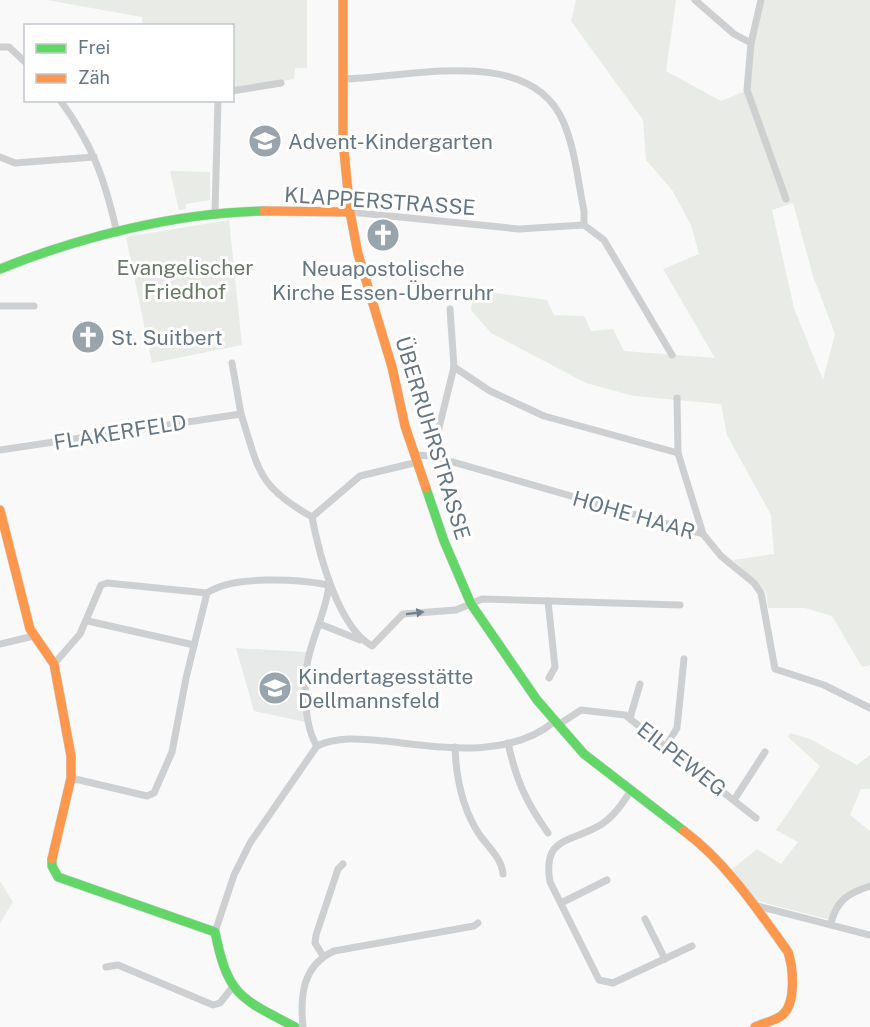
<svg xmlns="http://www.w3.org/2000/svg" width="870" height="1027" font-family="'Public Sans',sans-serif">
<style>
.built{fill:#e8e9e9}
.green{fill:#e8ebe6;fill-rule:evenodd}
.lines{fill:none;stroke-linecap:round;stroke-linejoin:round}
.fast-casing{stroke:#d5d6d7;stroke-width:10}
.slow-casing{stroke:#d5d6d7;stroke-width:10}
.street{stroke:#cecfd0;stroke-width:7}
.fast{stroke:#63d668;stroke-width:9}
.slow{stroke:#ff974d;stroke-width:9}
.oneway{fill:#707f8b}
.labels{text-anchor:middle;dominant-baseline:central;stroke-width:6;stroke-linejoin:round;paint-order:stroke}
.poi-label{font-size:21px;fill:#657683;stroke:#fff;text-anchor:start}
.street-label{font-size:21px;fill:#657683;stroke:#fff}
.park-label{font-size:21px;fill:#687a64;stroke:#fff}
</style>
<rect width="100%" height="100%" fill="#f9f9f9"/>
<polygon class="built" points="236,648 307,652 303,665 305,722 254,711"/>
<g class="green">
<polygon points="47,0 307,0 307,68 295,68 294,79 233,89 232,26 142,25 142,17"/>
<path d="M576,0H676L666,71L721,101L748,90L752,43L762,0H870V665L862,667L832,616L805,608H768L766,592L733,560L774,554L771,515L727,435L721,404L634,396L586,383L491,333L471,310L473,295L487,292L547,300L554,315L584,316L591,331L613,329L624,351L715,358L663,269L699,254L691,225L672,190L646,160L643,120L571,21ZM793,203L813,276L835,334L823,380L794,308L772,210Z"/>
<polygon points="170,171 210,172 210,200 186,204 186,209 179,210"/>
<polygon points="229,220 242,345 152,363 126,237"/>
<path d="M790,733L810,739L857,765L870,755V789H861L850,815L870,831V884C846,891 837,895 831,920L757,901L731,870L757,849L781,864L798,842L776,830L820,766L788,737Z"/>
<polygon points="0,881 13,902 0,923"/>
</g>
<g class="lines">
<defs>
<g id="fast">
<path d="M0,269C79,237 179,212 264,211"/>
<polyline points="426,488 444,541 471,604 537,700 584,754 684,831"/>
<path d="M52,859V866L58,877L215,932C228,996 240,998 295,1027"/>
</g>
<g id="slow">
<polyline points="343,0 343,141 350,212 358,254 392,367 405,426 426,488"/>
<polyline points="264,211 350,212"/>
<polyline points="0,510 30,629 54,664 71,756 71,778 52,859"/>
<path d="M684,831C726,862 758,910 788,952C793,967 797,1005 781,1016C774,1021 763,1023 755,1027"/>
</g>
</defs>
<use href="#fast" class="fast-casing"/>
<use href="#slow" class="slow-casing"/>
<g class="street">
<polyline points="695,0 734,34 751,43"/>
<polyline points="761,0 751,43 747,90 786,199"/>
<polyline points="0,47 9,47 26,63"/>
<path d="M344,79C409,78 529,44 563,121C575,148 578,182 584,211V225L604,240L672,355"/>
<polyline points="232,91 281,83"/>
<path d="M60,100C93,145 105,180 117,233"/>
<polyline points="0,157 15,163 94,157"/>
<polyline points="215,212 218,100"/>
<polyline points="350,212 519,229 584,225"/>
<polyline points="0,306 34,306"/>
<polyline points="232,363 241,414"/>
<polyline points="454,367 490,391 544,416 678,453"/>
<polyline points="677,398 678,453 703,534"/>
<path d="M0,450L241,414C259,470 257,486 312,517"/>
<polyline points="415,455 432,456 703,534 721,556 754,583 761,593 775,669 824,685 870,708"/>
<polyline points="432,456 454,367 450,309"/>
<path d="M418,462L360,476L312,517C319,554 338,627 372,646L403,614L456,610L482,599L680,605"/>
<polyline points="548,601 555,667 549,678"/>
<polyline points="88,621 194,645"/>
<polyline points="320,624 360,640"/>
<polyline points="0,644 34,636"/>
<path d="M54,664L80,634L101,585L107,583L207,593C232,575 299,579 329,585"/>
<polyline points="630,718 640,684"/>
<polyline points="558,725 581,710 625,715 756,818"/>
<path d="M508,743C516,780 526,802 548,833"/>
<path d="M317,746C305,728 303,687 307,665C311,638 326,613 329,585"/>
<polyline points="666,746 677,728 684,659"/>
<path d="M455,747C456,777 462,808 479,834C487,846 502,858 503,874"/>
<polyline points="71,778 147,796 154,793 172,752 186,678 207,593"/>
<path d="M630,792C622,804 614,816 602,824C572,843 542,835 550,882L599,980L613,983L692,946"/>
<polyline points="734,800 765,752"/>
<polyline points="561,903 607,880"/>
<polyline points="754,905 870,935"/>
<polyline points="645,919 665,959"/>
<path d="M831,923C837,900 848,893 870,886"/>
<path d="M215,932L234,875L250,843L317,746C338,736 363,739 385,741C440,747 509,760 555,721"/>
<polyline points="323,956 315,943 316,935 338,869 343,864"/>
<polyline points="106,967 118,965 213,1005 220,1003 231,989"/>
<path d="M303,1027C300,996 302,966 334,951L474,926L478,923"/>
</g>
<use href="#fast" class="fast"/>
<use href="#slow" class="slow"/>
</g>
<defs><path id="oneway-solid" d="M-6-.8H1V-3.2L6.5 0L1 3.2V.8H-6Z" transform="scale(1.5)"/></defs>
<use class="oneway" href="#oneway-solid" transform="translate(415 613) rotate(-7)"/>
<defs>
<symbol id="school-disc" viewBox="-11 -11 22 22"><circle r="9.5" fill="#99a4ac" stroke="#fff"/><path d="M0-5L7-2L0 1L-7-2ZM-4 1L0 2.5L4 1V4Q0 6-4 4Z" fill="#fff"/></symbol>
<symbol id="church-disc" viewBox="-11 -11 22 22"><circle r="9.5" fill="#99a4ac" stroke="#fff"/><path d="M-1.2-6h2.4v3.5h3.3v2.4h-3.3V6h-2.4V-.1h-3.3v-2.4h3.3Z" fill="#fff"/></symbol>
</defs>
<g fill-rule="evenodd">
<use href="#school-disc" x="246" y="122" width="38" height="38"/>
<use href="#church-disc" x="364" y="216" width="38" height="38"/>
<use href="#church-disc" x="69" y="318" width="38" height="38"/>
<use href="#school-disc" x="256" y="669" width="38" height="38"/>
</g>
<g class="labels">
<g class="poi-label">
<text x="288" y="141">Advent-Kindergarten</text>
<text x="383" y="268" text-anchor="middle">Neuapostolische<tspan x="383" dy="24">Kirche Essen-Überruhr</tspan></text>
<text x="111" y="337">St. Suitbert</text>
<text x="298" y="676">Kindertagesstätte<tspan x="298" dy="24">Dellmannsfeld</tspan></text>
</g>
<g class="street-label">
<text transform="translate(380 201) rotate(4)">KLAPPERSTRASSE</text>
<text transform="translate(120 432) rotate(-9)">FLAKERFELD</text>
<text transform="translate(433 438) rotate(73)">ÜBERRUHRSTRASSE</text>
<text transform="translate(634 515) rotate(16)">HOHE HAAR</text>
<text transform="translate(682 759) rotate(38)">EILPEWEG</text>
</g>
<g class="park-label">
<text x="185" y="267">Evangelischer<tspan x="185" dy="24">Friedhof</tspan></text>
</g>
</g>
<rect x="24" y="24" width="210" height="78" fill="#ffffff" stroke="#c1c8cd" stroke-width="1.5"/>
<rect x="36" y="44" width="30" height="9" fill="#63d668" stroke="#c1c8cd" stroke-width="1.5"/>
<text x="78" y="54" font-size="18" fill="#657683">Frei</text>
<rect x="36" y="74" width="30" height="9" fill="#ff974d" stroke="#c1c8cd" stroke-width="1.5"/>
<text x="78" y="84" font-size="18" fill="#657683">Zäh</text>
</svg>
